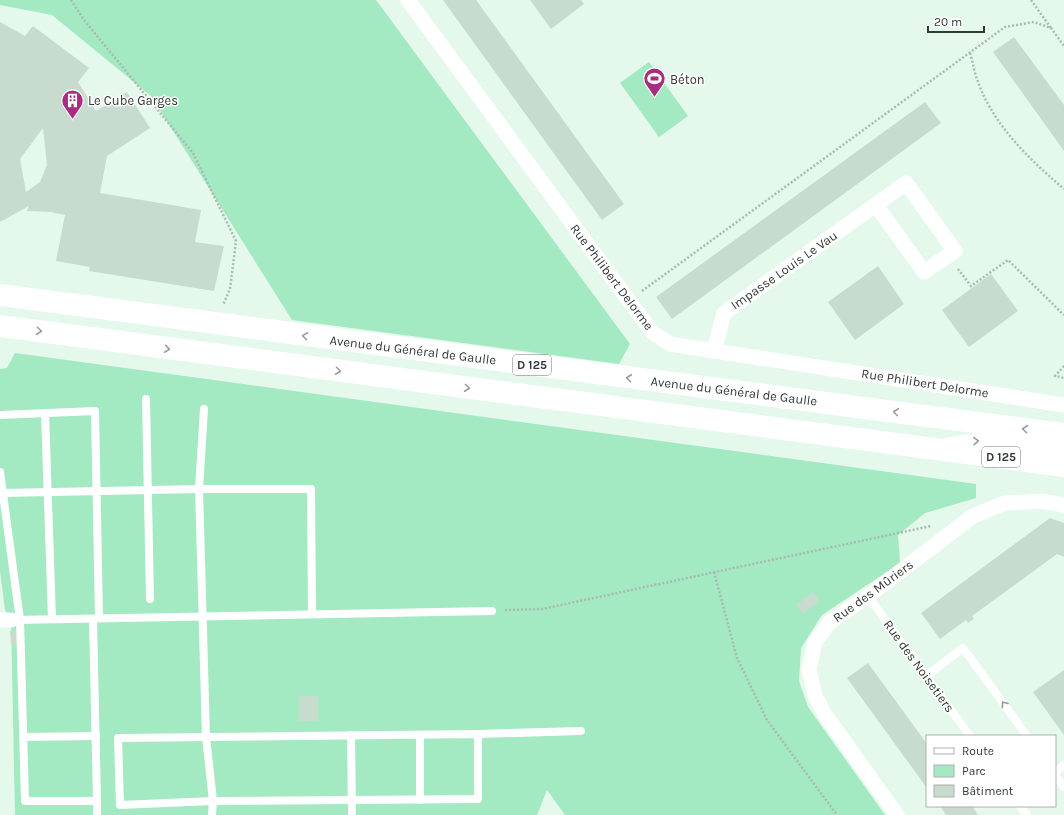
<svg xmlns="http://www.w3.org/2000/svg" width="1064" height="815" font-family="Karla,sans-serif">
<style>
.green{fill:#a3e9c2}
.building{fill:#c7dbcf;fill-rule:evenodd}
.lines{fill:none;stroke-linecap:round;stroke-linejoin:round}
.path{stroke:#a9bab0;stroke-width:2.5;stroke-dasharray:2 2;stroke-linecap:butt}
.service{stroke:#fff;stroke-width:8}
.minor{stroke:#fff;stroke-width:15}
.primary{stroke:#fff;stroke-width:22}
.oneway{stroke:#989c9a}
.labels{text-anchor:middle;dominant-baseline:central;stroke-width:3;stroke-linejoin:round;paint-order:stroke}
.shield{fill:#fff;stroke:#6f7471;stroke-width:1}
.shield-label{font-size:12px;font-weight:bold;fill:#313934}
.poi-label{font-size:13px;fill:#313934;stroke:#fff;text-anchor:start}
.street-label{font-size:13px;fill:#313934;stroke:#fff}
</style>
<rect width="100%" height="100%" fill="#e4f9ec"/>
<g class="green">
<polygon points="0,0 376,0 630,344 619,364 292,320 151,96 52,15 0,5"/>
<polygon points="649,62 688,116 659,137 620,83"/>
<polygon points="15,353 976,484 976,498 925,513 898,535 900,563 822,615 801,648 799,681 808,707 885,815 565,815 547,790 537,815 15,815 11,620 5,610 0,571 0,369 7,368"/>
</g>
<g class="building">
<polygon points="443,0 476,0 624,204 602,220"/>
<polygon points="530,0 581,0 584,4 551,29"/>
<path d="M0,22L25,36L33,26L89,68L78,82L96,111L127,92L150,128L107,156L100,193L201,210L195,242L224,246L214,291L89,271L90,267L56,261L65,215L51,212L27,211L29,206L0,222ZM43,128L47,165L40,182L26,192L20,159Z"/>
<polygon points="1014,37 1064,105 1064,151 993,52"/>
<polygon points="925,102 941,123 672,319 656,297"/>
<polygon points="878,266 904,304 855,340 828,302"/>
<polygon points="991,274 1018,311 969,347 942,310"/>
<polygon points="1050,518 1064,523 1064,557 1057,554 972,616 974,619 968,623 966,620 940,639 921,613"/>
<polygon points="813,592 820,601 803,614 796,605"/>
<polygon points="10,631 18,631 18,645 11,645"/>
<polygon points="868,663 927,744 927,788 847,678"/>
<polygon points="1064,670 1064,735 1033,692"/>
<rect x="299" y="696" width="19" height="25"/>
<polygon points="940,806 972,806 978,815 946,815"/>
</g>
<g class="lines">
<g class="path">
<polyline points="71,0 84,20 193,153 236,241 230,289 223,305"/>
<polyline points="1031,0 1051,28"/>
<path d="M970,53C973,62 974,71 977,79C992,124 1029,159 1064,189"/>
<polyline points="958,269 971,286 1008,260 1064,315"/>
<polyline points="642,291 1005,27 1034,22 1051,28 1064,46"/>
<polyline points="1064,366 1055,376 1064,378"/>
<polyline points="714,572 737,658 767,720 837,815"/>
<polyline points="505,610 542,609 931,526"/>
</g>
<g class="service">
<polyline points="146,399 150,599"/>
<polyline points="204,409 199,489 206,737 213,801 212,815"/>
<polyline points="45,413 52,619"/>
<polyline points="0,415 95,411 99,618"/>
<polyline points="0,472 20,620 25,801 97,801 93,619"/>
<polyline points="3,493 199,489 311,489 312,614"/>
<polyline points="868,596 970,736"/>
<polyline points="15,620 492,611"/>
<polyline points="926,676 963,648 1027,736"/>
<polyline points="478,734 478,799 213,801 120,805 118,738 478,734 581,731"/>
<polyline points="351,735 352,815"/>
<polyline points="420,735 420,800"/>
<polyline points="23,737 96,736"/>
<polyline points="1055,772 1064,765"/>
<polyline points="1055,775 1064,787"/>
<polyline points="97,801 97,815"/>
<polyline points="1020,806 1027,815"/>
</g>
<g class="minor">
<polyline points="408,0 652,332 670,344 1064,405"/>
<polyline points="714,351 724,313 906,183 955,251 924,272 876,205"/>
<path d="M945,446C985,434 1023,450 1064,450"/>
<polyline points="0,620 11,620"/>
<polyline points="897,815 826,716 815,696 809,669 815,642 830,622 868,596 973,516 1005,503 1041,501 1064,505"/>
</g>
<g class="primary">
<polyline points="0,295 1064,434"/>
<polyline points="0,326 1064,466"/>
</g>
</g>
<defs><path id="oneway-chevron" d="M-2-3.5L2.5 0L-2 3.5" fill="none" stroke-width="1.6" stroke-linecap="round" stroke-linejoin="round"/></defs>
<g class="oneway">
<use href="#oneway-chevron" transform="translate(39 331) rotate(7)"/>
<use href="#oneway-chevron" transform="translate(305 336) rotate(-172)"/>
<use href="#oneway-chevron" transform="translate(167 349) rotate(8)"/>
<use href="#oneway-chevron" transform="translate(338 371) rotate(7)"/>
<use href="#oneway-chevron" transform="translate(629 378) rotate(-173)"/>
<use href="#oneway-chevron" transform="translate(467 388) rotate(7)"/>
<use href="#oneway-chevron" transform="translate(896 412) rotate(-173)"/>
<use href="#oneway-chevron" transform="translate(1025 429) rotate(-173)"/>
<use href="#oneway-chevron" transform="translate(976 441) rotate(-1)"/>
<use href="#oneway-chevron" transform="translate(1004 704) rotate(-126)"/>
</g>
<defs>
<symbol id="stadium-pin" viewBox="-11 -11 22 30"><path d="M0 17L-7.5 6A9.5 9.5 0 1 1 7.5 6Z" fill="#a82d80" stroke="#fff"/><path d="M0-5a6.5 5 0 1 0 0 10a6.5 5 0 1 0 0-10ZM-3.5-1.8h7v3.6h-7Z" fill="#fff"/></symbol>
<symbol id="building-pin" viewBox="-11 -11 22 30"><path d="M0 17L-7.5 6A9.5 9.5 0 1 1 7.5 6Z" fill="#a82d80" stroke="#fff"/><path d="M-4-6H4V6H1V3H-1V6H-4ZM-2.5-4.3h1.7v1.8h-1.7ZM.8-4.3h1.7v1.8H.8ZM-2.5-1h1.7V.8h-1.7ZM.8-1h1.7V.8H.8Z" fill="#fff"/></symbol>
</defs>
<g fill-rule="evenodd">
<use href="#stadium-pin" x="642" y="66" width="25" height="34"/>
<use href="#building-pin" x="60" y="88" width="25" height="34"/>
</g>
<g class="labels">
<g class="shield">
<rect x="513" y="355" width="38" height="20" rx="3"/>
<rect x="982" y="447" width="38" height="20" rx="3"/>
</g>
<g class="shield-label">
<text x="532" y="365">D 125</text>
<text x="1001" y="457">D 125</text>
</g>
<g class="poi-label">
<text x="670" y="79">Béton</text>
<text x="88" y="100">Le Cube Garges</text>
</g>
<g class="street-label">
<text transform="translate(784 270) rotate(-35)">Impasse Louis Le Vau</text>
<text transform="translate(612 277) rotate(53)">Rue Philibert Delorme</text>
<text transform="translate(413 350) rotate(7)">Avenue du Général de Gaulle</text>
<text transform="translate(925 383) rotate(9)">Rue Philibert Delorme</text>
<text transform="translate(734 391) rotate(7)">Avenue du Général de Gaulle</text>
<text transform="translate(873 591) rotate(-36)">Rue des Mûriers</text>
<text transform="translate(919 666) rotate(54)">Rue des Noisetiers</text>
</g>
</g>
<rect x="926" y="735" width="130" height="72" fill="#ffffff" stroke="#adb0ae"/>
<rect x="934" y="748" width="20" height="6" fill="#ffffff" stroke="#adb0ae"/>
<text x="962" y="755" font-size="12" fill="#313934">Route</text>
<rect x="934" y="765" width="20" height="12" fill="#a3e9c2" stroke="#adb0ae"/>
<text x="962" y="775" font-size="12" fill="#313934">Parc</text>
<rect x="934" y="785" width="20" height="12" fill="#c7dbcf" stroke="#adb0ae"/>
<text x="962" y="795" font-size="12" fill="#313934">Bâtiment</text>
<path d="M928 26v6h56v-6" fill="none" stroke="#313934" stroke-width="2"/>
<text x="934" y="26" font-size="12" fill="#313934" stroke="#ffffff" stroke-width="3" paint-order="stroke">20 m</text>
</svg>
